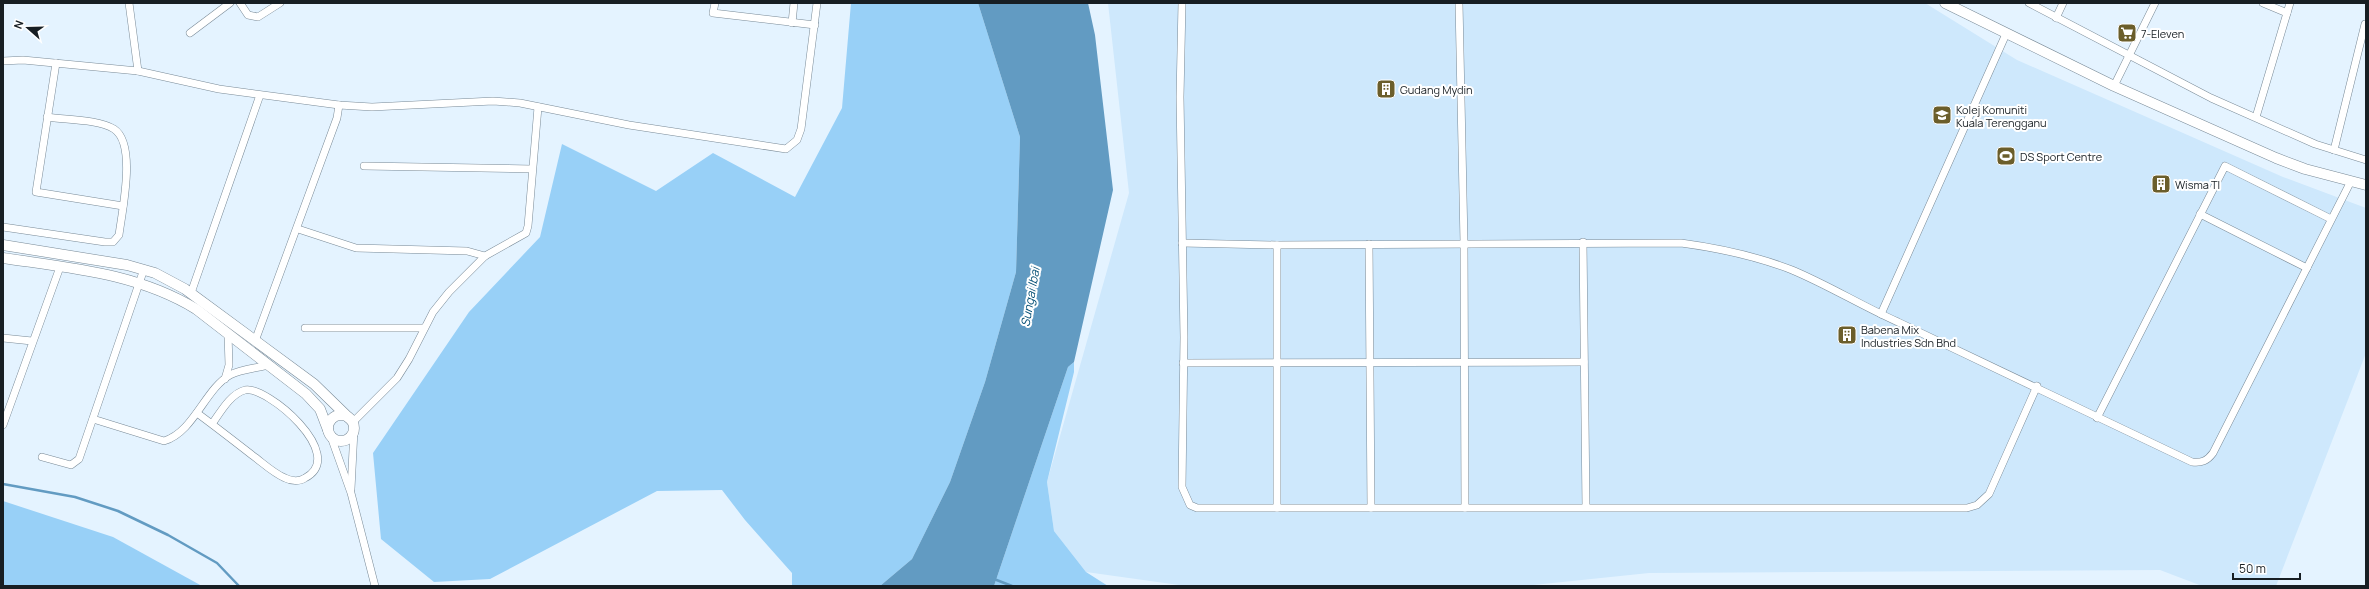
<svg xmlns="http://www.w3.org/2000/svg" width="2369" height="589" font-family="Manrope,sans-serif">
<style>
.built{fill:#cee8fc}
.green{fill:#98d0f7}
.water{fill:#629bc2}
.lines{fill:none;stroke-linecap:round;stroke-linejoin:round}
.stream{stroke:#629bc2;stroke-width:2.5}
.street-casing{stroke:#798a97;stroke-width:8}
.secondary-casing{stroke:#798a97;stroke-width:11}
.street{stroke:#fff;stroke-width:7}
.secondary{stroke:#fff;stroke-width:10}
.labels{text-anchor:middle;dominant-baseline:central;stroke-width:4;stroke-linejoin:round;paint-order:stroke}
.poi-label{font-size:11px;fill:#171e23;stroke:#fff;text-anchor:start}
.water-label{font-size:12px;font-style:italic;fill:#014d74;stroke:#fff}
</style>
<rect width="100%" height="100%" fill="#e4f3ff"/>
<polygon class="built" points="1108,3 1925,3 2017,60 2283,177 2366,208 2366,353 2276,586 2202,586 2160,570 1649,573 1524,586 1186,586 1086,572 1054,531 1047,482 1129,193"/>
<g class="green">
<polygon points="851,3 978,3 1020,137 1016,272 985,382 950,482 912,559 880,586 792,586 792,573 745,520 722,490 657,491 490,579 434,582 381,539 373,453 469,312 540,237 562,144 656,191 713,153 795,197 842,108"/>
<polygon points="1074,362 1074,372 1047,482 1054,531 1086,572 1108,586 994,586 1068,367"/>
<polygon points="3,501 113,537 202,586 3,586"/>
</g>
<polygon class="water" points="978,3 1088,3 1095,35 1113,190 1074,362 1068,367 994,586 880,586 912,559 950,482 985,382 1016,272 1020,137"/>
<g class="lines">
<g class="stream">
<polyline points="3,484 75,497 118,511 168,535 217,563 239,586"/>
<polyline points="994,579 1012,586"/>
</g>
<defs>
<g id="street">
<polyline points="129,3 138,71"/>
<polyline points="240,3 248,15 258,17 280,3"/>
<polyline points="715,3 713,13 815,25"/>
<polyline points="1182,3 1180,97 1184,337 1182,487 1190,505 1197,508 1967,508 1977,505 1989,494 2037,386"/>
<polyline points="1459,3 1464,243 1465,508"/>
<polyline points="2029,3 2211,98 2315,144 2366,160"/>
<polyline points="2263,3 2287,13"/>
<polyline points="2056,18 2063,3"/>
<polyline points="792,23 794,3"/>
<polyline points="190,33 230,3"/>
<polyline points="3,61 23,60 138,71 219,89 339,105 372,107 493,101 520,103 629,125 786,149 797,140 801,129 817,3"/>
<polyline points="56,63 36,192 123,206"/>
<polyline points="2114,86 2155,3"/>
<polyline points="2256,117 2290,3"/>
<polyline points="2334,150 2365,24"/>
<polyline points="364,166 532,169"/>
<polyline points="2200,214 2307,268"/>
<path d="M3,227L105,242H113L119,235C122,211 137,144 114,129C98,119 66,120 47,117"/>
<polyline points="298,229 356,248 467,251 485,256"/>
<polyline points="1583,242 1586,507"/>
<path d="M1182,243L1277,245L1681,243C1718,248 1756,256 1792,270C1828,285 1862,306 1898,322C1996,368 2094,416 2192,462C2202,463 2207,461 2213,453L2351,181"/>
<polyline points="1369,244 1371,508"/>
<polyline points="191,293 260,95"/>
<polyline points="1881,314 2006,34"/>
<polyline points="305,328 424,328"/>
<polyline points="3,338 32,341"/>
<polyline points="255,341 337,118 339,105"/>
<polyline points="1183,363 1584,362"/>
<polyline points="225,379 229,365 228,334"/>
<path d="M197,413C216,427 234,441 252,455C263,463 273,473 285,478C291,481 299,482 305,478C349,455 266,385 245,390C230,394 220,413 212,424"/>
<polyline points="2097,418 2225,166 2331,219"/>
<path d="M93,419L164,441C194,432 205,389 230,375C241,369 257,368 269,365"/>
<polyline points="353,422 397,378 409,359 433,312 449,292 485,256 526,233 528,226 538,107"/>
<polyline points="3,425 60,267"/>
<polyline points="330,434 351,493 375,586"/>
<polyline points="42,457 71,465 79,459 144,269"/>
<polyline points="351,489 354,430"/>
<polyline points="1277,508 1277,245"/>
</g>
<g id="secondary">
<polyline points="1945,3 2114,86 2276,158 2305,169 2366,185"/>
<polyline points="3,245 127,265 155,273 185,289 314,384 350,419"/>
<path d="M3,258C70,268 137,273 196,309L306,394L320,409L328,430"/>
<circle cx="341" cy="428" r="13"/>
</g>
</defs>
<use href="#street" class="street-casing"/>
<use href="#secondary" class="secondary-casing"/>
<use href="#street" class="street"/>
<use href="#secondary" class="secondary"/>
</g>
<defs>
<symbol id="supermarket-square" viewBox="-11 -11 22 22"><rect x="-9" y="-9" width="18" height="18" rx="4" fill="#6b5e2b" stroke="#fff"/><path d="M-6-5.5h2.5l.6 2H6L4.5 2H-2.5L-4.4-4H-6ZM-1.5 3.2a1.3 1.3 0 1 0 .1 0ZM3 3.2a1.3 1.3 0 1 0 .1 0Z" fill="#fff"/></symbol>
<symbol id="building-square" viewBox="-11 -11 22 22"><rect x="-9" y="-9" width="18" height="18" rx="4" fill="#6b5e2b" stroke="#fff"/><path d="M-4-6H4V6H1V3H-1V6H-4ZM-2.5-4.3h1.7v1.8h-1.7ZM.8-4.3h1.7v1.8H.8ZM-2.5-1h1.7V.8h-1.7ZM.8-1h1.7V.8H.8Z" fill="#fff"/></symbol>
<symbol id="university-square" viewBox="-11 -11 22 22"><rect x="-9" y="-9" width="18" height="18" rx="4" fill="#6b5e2b" stroke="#fff"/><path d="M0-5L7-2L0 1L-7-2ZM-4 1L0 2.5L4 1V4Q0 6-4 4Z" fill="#fff"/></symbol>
<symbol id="stadium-square" viewBox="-11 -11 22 22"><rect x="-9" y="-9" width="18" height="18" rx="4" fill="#6b5e2b" stroke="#fff"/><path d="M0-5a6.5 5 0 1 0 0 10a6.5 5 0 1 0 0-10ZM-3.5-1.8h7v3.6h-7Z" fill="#fff"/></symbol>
</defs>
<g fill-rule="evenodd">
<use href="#supermarket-square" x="2116" y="22" width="22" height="22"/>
<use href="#building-square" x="1375" y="78" width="22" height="22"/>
<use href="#university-square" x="1931" y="104" width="22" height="22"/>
<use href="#stadium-square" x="1995" y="145" width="22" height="22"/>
<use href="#building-square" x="2150" y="173" width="22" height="22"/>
<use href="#building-square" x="1836" y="324" width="22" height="22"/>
</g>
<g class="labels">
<g class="poi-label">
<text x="2141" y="33">7-Eleven</text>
<text x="1400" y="89">Gudang Mydin</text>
<text x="1956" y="109">Kolej Komuniti<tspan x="1956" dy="13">Kuala Terengganu</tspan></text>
<text x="2020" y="156">DS Sport Centre</text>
<text x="2175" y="184">Wisma TI</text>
<text x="1861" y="329">Babena Mix<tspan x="1861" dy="13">Industries Sdn Bhd</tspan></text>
</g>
<g class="water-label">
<text transform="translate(1030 297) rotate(-80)">Sungai Ibai</text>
</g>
</g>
<rect width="2369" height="589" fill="none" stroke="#171e23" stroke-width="8"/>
<g transform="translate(28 28) rotate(290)" stroke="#ffffff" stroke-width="3" paint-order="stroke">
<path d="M0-3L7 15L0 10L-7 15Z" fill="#171e23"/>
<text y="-6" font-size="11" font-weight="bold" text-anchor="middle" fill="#171e23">N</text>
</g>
<path d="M2233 573v6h67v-6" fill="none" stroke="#171e23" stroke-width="2"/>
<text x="2239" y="573" font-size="12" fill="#171e23" stroke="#ffffff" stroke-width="3" paint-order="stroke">50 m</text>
</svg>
